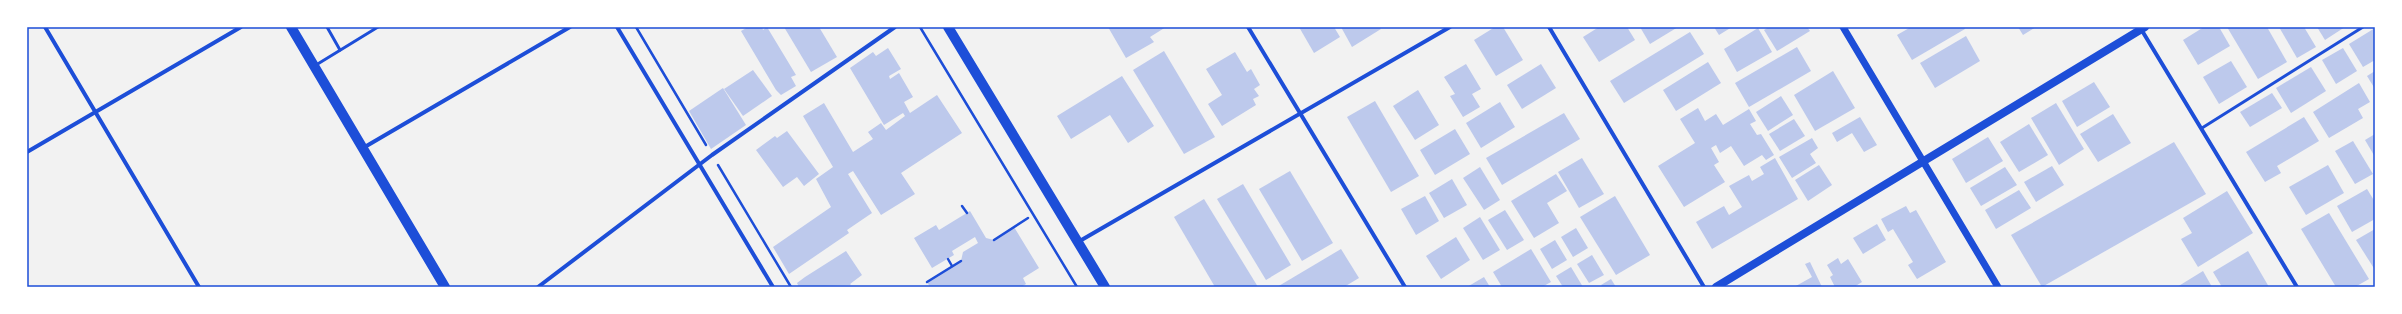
<svg xmlns="http://www.w3.org/2000/svg" width="2402" height="314" font-family="'Exo 2',sans-serif">
<style>
.building{fill:#bdc9ec}
.lines{fill:none;stroke-linecap:round;stroke-linejoin:round}
.path{stroke:#1d4ed8;stroke-width:2.5}
.service{stroke:#1d4ed8;stroke-width:3}
.minor{stroke:#1d4ed8;stroke-width:4}
.tertiary{stroke:#1d4ed8;stroke-width:7}
.secondary{stroke:#1d4ed8;stroke-width:8}
.primary{stroke:#1d4ed8;stroke-width:10}
.neatline{fill:none;stroke:#1d4ed8;stroke-width:1.5}
</style>
<rect width="100%" height="100%" fill="#f2f2f2"/>
<g class="building">
<polygon points="748,27 762,27 763,30 767,27 796,75 791,77 796,86 781,95 776,90 741,31"/>
<polygon points="784,27 819,27 837,57 811,72"/>
<polygon points="1108,27 1166,27 1150,37 1154,42 1126,58"/>
<polygon points="1299,27 1334,27 1340,37 1314,53"/>
<polygon points="1341,27 1379,27 1381,29 1352,47"/>
<polygon points="1495,27 1503,27 1523,60 1496,76 1474,40"/>
<polygon points="1599,27 1627,27 1635,40 1599,62 1583,37"/>
<polygon points="1640,27 1678,27 1650,44"/>
<polygon points="1714,27 1732,27 1719,35"/>
<polygon points="1769,27 1807,27 1810,31 1777,51 1764,30"/>
<polygon points="1911,27 1964,27 1965,29 1912,60 1897,35"/>
<polygon points="2018,27 2036,27 2023,35"/>
<polygon points="2204,27 2219,27 2230,46 2198,65 2183,40"/>
<polygon points="2227,27 2267,27 2287,62 2258,79"/>
<polygon points="2279,27 2304,27 2316,47 2297,58"/>
<polygon points="2317,27 2345,27 2325,40"/>
<polygon points="1758,28 1772,52 1737,72 1724,49"/>
<polygon points="2375,28 2375,60 2363,67 2349,44"/>
<polygon points="1690,32 1704,54 1624,103 1610,81"/>
<polygon points="1966,36 1980,61 1935,88 1920,63"/>
<polygon points="1797,47 1811,71 1749,107 1735,83"/>
<polygon points="888,48 901,69 889,76 890,79 899,73 913,97 904,102 910,113 937,95 962,133 901,173 915,194 881,215 853,171 848,174 872,213 847,230 849,233 789,274 773,247 831,207 816,179 833,167 803,116 824,103 853,152 873,139 868,132 881,123 886,130 905,116 903,113 884,125 850,68 873,52 876,56"/>
<polygon points="2343,48 2357,71 2336,84 2322,60"/>
<polygon points="1164,51 1215,137 1184,154 1133,70"/>
<polygon points="1235,52 1247,72 1251,69 1260,85 1254,89 1259,96 1253,99 1256,105 1222,126 1208,104 1222,95 1206,69"/>
<polygon points="2231,61 2247,87 2219,104 2203,77"/>
<polygon points="1708,62 1721,83 1676,111 1663,90"/>
<polygon points="1466,64 1481,89 1472,94 1480,107 1463,117 1450,96 1455,94 1444,77"/>
<polygon points="1541,64 1556,88 1522,109 1507,85"/>
<polygon points="2311,67 2326,91 2291,113 2276,88"/>
<polygon points="753,70 772,96 743,116 724,89"/>
<polygon points="1833,71 1855,108 1815,131 1794,95"/>
<polygon points="2375,71 2375,89 2367,76"/>
<polygon points="1122,76 1154,126 1128,143 1110,115 1071,139 1057,116"/>
<polygon points="2094,82 2110,107 2077,127 2062,101"/>
<polygon points="2359,83 2370,102 2358,109 2363,118 2329,138 2313,112"/>
<polygon points="723,88 746,125 711,149 689,111"/>
<polygon points="1418,90 1439,125 1415,140 1393,106"/>
<polygon points="2272,93 2282,108 2250,127 2240,112"/>
<polygon points="1781,96 1793,115 1768,131 1756,112"/>
<polygon points="1375,101 1419,176 1391,192 1347,117"/>
<polygon points="1500,102 1515,127 1481,148 1466,123"/>
<polygon points="2056,103 2084,149 2059,165 2031,118"/>
<polygon points="1698,108 1705,121 1716,114 1723,125 1749,109 1756,121 1750,124 1757,135 1761,134 1774,155 1766,160 1762,155 1744,166 1731,146 1720,153 1716,145 1711,148 1719,162 1714,165 1725,182 1684,207 1658,166 1695,143 1680,119"/>
<polygon points="1564,113 1580,139 1502,185 1486,158"/>
<polygon points="2113,114 2131,143 2098,162 2080,134"/>
<polygon points="1860,117 1877,145 1864,152 1852,133 1837,142 1832,133"/>
<polygon points="2304,117 2319,141 2277,166 2281,173 2265,182 2246,152"/>
<polygon points="1794,119 1805,136 1780,151 1769,134"/>
<polygon points="2029,124 2048,155 2019,172 2000,142"/>
<polygon points="1455,129 1470,154 1435,175 1420,150"/>
<polygon points="787,131 819,174 804,186 797,177 783,187 756,150 775,136 777,138"/>
<polygon points="2375,134 2375,157 2365,140"/>
<polygon points="1988,137 2003,161 1966,183 1952,159"/>
<polygon points="1812,138 1818,148 1810,154 1816,163 1792,178 1779,157"/>
<polygon points="2353,141 2373,174 2355,184 2335,151"/>
<polygon points="2174,142 2206,194 2042,287 2011,235"/>
<polygon points="1582,158 1604,194 1579,208 1558,172"/>
<polygon points="1775,158 1798,199 1712,249 1696,222 1724,206 1729,215 1742,207 1729,186 1749,175 1752,181 1764,174 1760,167"/>
<polygon points="1819,165 1832,185 1808,201 1795,180"/>
<polygon points="2328,165 2344,193 2306,215 2289,187"/>
<polygon points="2052,166 2064,185 2036,202 2024,182"/>
<polygon points="1480,167 1500,200 1484,210 1463,178"/>
<polygon points="2005,167 2017,185 1981,206 1970,188"/>
<polygon points="1290,171 1333,243 1302,261 1259,189"/>
<polygon points="1556,174 1567,191 1547,203 1559,223 1534,238 1511,201"/>
<polygon points="1452,179 1467,205 1444,218 1429,193"/>
<polygon points="1243,184 1291,265 1266,280 1217,199"/>
<polygon points="2367,189 2375,202 2375,219 2352,232 2337,206"/>
<polygon points="2019,190 2031,208 1996,229 1985,210"/>
<polygon points="2227,191 2253,233 2198,267 2181,239 2192,233 2183,218"/>
<polygon points="1425,196 1439,221 1416,235 1401,209"/>
<polygon points="1615,196 1650,255 1616,275 1580,217"/>
<polygon points="1204,199 1258,287 1215,287 1174,217"/>
<polygon points="1906,206 1910,213 1916,210 1946,262 1917,279 1908,265 1913,262 1893,229 1888,232 1881,219"/>
<polygon points="1505,210 1524,240 1507,250 1488,220"/>
<polygon points="970,211 986,238 994,240 1014,227 1039,268 1023,278 1026,284 1021,287 930,287 927,282 961,261 963,252 978,243 975,237 952,251 954,255 932,268 914,238 936,225 939,230"/>
<polygon points="2329,213 2369,279 2355,287 2336,287 2301,229"/>
<polygon points="1480,217 1500,250 1483,260 1463,228"/>
<polygon points="1877,224 1886,240 1863,254 1853,238"/>
<polygon points="1576,228 1588,248 1573,257 1561,237"/>
<polygon points="2375,229 2375,270 2356,240"/>
<polygon points="1456,237 1470,260 1441,279 1426,256"/>
<polygon points="1555,240 1567,260 1552,269 1540,249"/>
<polygon points="1341,249 1359,278 1344,287 1277,287"/>
<polygon points="1531,249 1551,282 1542,287 1502,287 1493,272"/>
<polygon points="846,251 862,275 850,284 851,285 799,287 797,283 805,277"/>
<polygon points="2248,251 2269,287 2222,287 2213,272"/>
<polygon points="1592,255 1604,275 1589,283 1577,264"/>
<polygon points="1838,258 1841,264 1848,259 1862,282 1854,287 1835,287 1830,277 1833,275 1827,265"/>
<polygon points="1810,262 1822,287 1794,287 1812,277 1805,264"/>
<polygon points="1571,267 1583,287 1563,287 1556,276"/>
<polygon points="2203,271 2212,287 2177,287"/>
<polygon points="1484,277 1490,287 1467,287"/>
<polygon points="1611,279 1616,287 1603,287 1601,285"/>
</g>
<g class="lines">
<g class="path">
<polyline points="636,27 706,145"/>
<polyline points="920,27 1077,287"/>
<polyline points="718,165 791,287"/>
<polyline points="962,206 967,213"/>
<polyline points="994,240 1028,218"/>
<polyline points="948,259 952,266"/>
<polyline points="927,282 961,261"/>
</g>
<g class="service">
<polyline points="327,27 340,50"/>
<polyline points="316,65 378,27"/>
<polyline points="2202,128 2363,27"/>
</g>
<g class="minor">
<polyline points="45,27 199,287"/>
<polyline points="617,27 773,287"/>
<polyline points="1248,27 1405,287"/>
<polyline points="1549,27 1704,287"/>
<polyline points="2141,29 2297,287"/>
<polyline points="363,148 570,27"/>
<polyline points="27,152 241,27"/>
<polyline points="1078,242 1450,27"/>
<polyline points="538,287 712,155 895,27"/>
</g>
<polyline class="tertiary" points="1843,27 1998,287"/>
<polyline class="secondary" points="1716,287 2145,27"/>
<g class="primary">
<polyline points="291,27 445,287"/>
<polyline points="948,27 1105,287"/>
</g>
</g>
<rect width="2402" height="314" fill="none" stroke="#ffffff" stroke-width="56"/>
<rect x="28" y="28" width="2346" height="258" class="neatline"/>
</svg>
